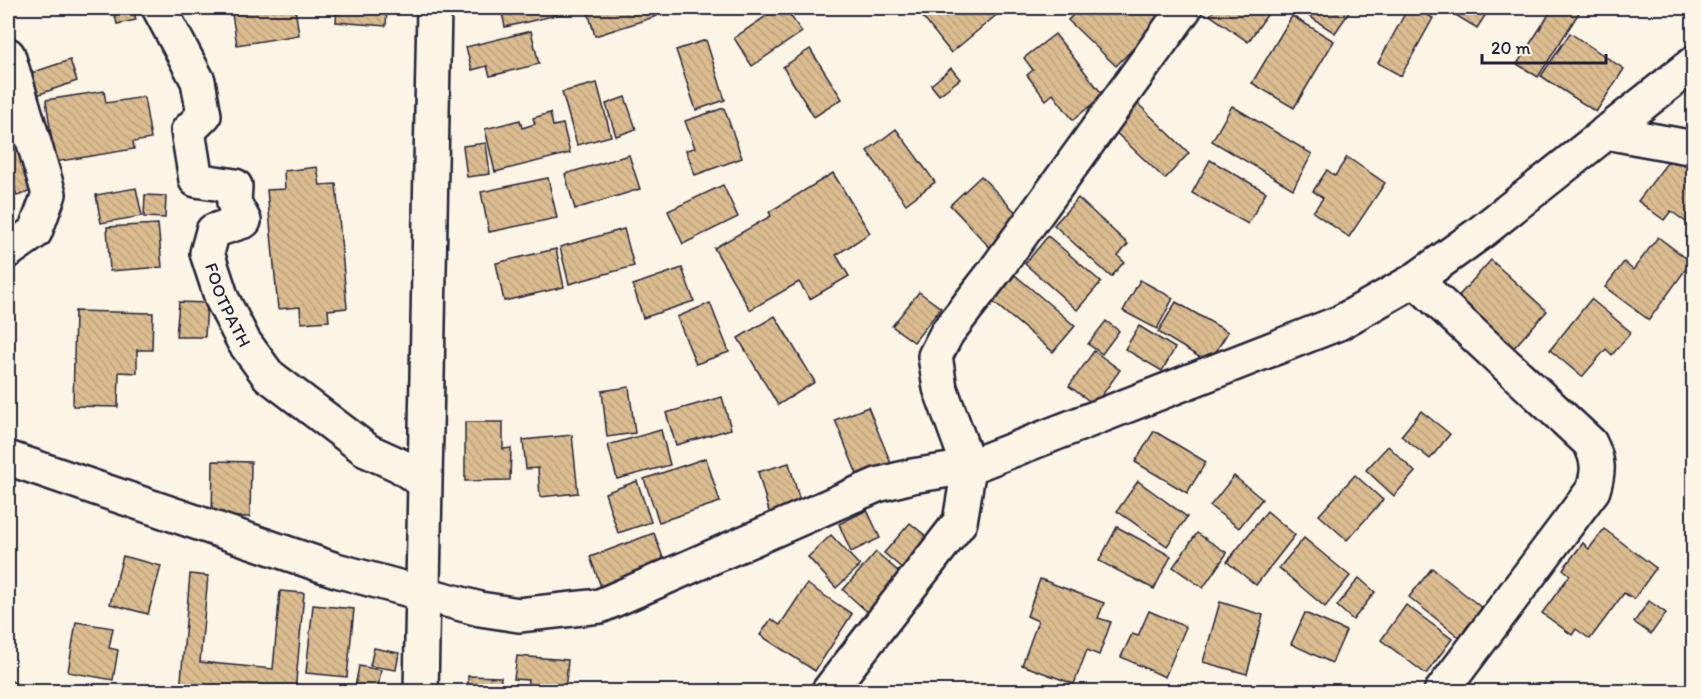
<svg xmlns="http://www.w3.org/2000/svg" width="1701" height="699" font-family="Itim,sans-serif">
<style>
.building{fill:url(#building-back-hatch);stroke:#22223b;stroke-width:1.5}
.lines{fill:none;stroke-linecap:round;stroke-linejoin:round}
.minor-casing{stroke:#22223b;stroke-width:38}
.tertiary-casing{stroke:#22223b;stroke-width:38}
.minor{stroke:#fcf5e5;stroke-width:33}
.tertiary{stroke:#fcf5e5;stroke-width:33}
.labels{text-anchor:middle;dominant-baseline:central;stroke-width:6;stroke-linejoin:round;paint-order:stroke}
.street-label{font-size:18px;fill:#22223b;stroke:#fcf5e5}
</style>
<defs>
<pattern id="building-back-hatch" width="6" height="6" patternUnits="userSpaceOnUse" patternTransform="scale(1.5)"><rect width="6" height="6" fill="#dcbd90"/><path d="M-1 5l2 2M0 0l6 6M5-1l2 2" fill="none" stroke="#bca27d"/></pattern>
</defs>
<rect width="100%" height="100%" fill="#fcf5e5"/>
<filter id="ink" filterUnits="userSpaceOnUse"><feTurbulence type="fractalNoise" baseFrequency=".0167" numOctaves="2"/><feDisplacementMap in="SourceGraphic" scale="12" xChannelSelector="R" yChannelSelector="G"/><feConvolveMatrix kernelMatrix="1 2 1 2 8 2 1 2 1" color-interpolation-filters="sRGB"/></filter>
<g filter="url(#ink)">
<g class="building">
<polygon points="113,8 133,8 136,20 117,24"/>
<polygon points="231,8 295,8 299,35 237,45"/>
<polygon points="337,8 387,8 386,26 336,22"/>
<polygon points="501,8 556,8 557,15 505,27"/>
<polygon points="587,8 654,8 657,16 595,36"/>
<polygon points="778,8 785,8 802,32 752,66 734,38"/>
<polygon points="930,8 996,8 1000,12 951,53 921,15"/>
<polygon points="1080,8 1173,8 1116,66 1068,20"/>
<polygon points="1216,8 1272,8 1248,42 1210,15"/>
<polygon points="1307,8 1352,8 1335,33 1304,13"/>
<polygon points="1408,8 1415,8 1433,18 1401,76 1378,63"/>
<polygon points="1444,8 1490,8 1477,28"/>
<polygon points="1553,8 1582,8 1538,77 1517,64"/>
<polygon points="1292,16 1334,41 1294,108 1252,83"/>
<polygon points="531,31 539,64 490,76 487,66 472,70 466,47"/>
<polygon points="1570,33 1624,69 1596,112 1541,76"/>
<polygon points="1055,34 1103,95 1073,120 1053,94 1046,100 1027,75 1033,70 1024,58"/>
<polygon points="706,40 725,100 696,110 676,50"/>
<polygon points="810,49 842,99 814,117 783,67"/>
<polygon points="70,60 77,81 31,97 25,75"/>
<polygon points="951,68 960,79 939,95 931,85"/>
<polygon points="597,83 611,136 577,145 562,92"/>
<polygon points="104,91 106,103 144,97 151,139 133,142 134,149 55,162 46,100"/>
<polygon points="625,97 636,129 616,136 606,104"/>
<polygon points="1134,100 1189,153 1165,179 1109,126"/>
<polygon points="1232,106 1312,154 1293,189 1212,141"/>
<polygon points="724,108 742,158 695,175 686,150 695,148 685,121"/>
<polygon points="550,113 553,126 563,124 570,153 495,172 485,129 520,120 522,128 535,124 533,118"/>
<polygon points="896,129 935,182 906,204 867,151"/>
<polygon points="23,141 39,188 17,196 8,169 8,146"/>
<polygon points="486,143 490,174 467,177 463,146"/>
<polygon points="629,155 640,189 575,209 565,174"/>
<polygon points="1673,155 1694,171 1694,228 1671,211 1664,220 1638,201"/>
<polygon points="1347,157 1385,183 1349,237 1313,212 1323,198 1313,191 1327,170 1335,176"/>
<polygon points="1210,160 1266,192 1248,224 1192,193"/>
<polygon points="317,167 320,185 336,184 347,308 328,310 329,321 301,323 300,307 278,309 267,190 285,189 284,171"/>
<polygon points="833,173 870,233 836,255 849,276 810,299 799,282 750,310 714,248 771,216 769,212"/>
<polygon points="981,176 1025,222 994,252 950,205"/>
<polygon points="548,178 557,218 489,232 481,192"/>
<polygon points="723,185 738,217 683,244 668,211"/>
<polygon points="136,188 142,216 101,223 96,195"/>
<polygon points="145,195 166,196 165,218 144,217"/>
<polygon points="1078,198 1128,244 1118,256 1124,262 1111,277 1054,225"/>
<polygon points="158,224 162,267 110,271 107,227"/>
<polygon points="624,229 634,266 569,284 560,247"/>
<polygon points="1048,236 1101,282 1077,310 1025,264"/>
<polygon points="1658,237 1691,262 1649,320 1605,287 1624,262 1633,270"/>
<polygon points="556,249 564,287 504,301 496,263"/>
<polygon points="1491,260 1547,311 1510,352 1454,301"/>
<polygon points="682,268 694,301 643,318 633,285"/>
<polygon points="1015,275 1075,326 1053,352 993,302"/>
<polygon points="1140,280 1173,298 1157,329 1123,311"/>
<polygon points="919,292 941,308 914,342 892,326"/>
<polygon points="1591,299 1631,332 1612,355 1606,349 1582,377 1550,350"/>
<polygon points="179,302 207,303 205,337 176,337"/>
<polygon points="1176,302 1228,332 1209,363 1158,332"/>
<polygon points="710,303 729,352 696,364 677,317"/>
<polygon points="75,311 153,313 152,350 137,350 137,373 119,372 118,407 73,406"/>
<polygon points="775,316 815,382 778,405 738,338"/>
<polygon points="1106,321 1119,331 1102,354 1088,344"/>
<polygon points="1139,326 1175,348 1162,371 1125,349"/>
<polygon points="1094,351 1120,370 1095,405 1069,386"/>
<polygon points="629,387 635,433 607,437 602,391"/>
<polygon points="722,397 731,429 676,445 666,413"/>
<polygon points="868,407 892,466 859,479 835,420"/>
<polygon points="1421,411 1450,434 1430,459 1401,436"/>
<polygon points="465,422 503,422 503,449 511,448 510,480 465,481"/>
<polygon points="661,430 670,465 617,479 608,445"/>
<polygon points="1154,431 1206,462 1187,493 1135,462"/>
<polygon points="572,435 578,493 540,497 538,468 526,469 523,440"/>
<polygon points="1388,446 1415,472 1394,496 1366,470"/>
<polygon points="706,458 720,502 659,522 644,479"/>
<polygon points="213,461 251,462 250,517 212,517"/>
<polygon points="789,463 801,505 770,515 758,472"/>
<polygon points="1355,475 1383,500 1347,540 1319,515"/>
<polygon points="1234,476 1262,499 1239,528 1210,506"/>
<polygon points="637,481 651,522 618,533 605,493"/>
<polygon points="1138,481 1187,517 1167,546 1117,511"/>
<polygon points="867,510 880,538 851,552 839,524"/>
<polygon points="1267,511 1295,535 1256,585 1227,562"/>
<polygon points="910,523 936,544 910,575 884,553"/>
<polygon points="1117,527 1171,556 1154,589 1099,561"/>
<polygon points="1604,529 1656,568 1634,599 1624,593 1590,639 1576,629 1572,635 1542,613 1570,575 1563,569 1583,543 1589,549"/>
<polygon points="654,533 667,569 603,592 590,557"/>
<polygon points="1197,533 1227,553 1203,588 1173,567"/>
<polygon points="831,535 860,566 836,588 808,557"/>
<polygon points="1304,538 1350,576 1325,607 1279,568"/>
<polygon points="876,552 906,578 873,617 843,590"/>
<polygon points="123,556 161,566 148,614 110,604"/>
<polygon points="1432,568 1482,608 1459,637 1409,597"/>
<polygon points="190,574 208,576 200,662 273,669 280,591 304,593 295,692 180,692"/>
<polygon points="1359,578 1375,592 1353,620 1337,606"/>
<polygon points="1040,579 1104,603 1098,618 1111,622 1099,655 1087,650 1074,684 1022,665 1038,621 1027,616"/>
<polygon points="807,584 852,614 815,671 760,635 771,619 780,625"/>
<polygon points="1649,601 1666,613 1651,634 1634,622"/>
<polygon points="1220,602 1263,615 1247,674 1203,662"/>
<polygon points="313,605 354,609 347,677 306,673"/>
<polygon points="1406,605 1452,639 1426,674 1381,640"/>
<polygon points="1149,611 1186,627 1165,677 1121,657 1132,634 1138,636"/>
<polygon points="1305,613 1346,631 1332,663 1291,644"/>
<polygon points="76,622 113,628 109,648 118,650 113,680 68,672"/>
<polygon points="374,648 399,653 396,670 370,666"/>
<polygon points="517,656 568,660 565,692 527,692 528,680 514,679"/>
<polygon points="359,666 381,670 377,692 354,692"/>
<polygon points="468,676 501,677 500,692 468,692"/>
<polygon points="8,679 30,692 8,692"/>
</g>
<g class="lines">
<defs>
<g id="minor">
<path id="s1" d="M159,8L198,81L204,115L188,131L196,180L235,186L234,203L244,221L213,231L207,253L222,299L244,342L268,375L368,451L399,465L424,482"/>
<polyline points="8,55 49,194 35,232 8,251"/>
<polyline points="1606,132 1694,148"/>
<path d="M1415,280L1590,443C1599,461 1599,471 1593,490L1441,692"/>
<polyline points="8,458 336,570 480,609 519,615 600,606 877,485 912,476 969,467 1339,323 1415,280 1480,233 1694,63"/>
<polyline points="828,692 960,522 969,467 940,388 935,356 947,333 995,271 1185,8"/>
</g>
<polyline id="tertiary" points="421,692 434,8"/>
</defs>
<use href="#minor" class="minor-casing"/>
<use href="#tertiary" class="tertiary-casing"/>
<use href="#minor" class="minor"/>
<use href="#tertiary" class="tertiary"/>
</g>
</g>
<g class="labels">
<g class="street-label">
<text stroke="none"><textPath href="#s1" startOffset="378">FOOTPATH</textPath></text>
</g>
</g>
<rect width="1701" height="699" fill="none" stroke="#fcf5e5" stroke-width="30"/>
<rect x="15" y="15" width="1671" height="669" fill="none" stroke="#22223b" stroke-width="2" filter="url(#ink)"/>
<path d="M1482 54v9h124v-9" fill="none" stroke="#22223b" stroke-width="3"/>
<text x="1491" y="54" font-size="18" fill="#22223b" stroke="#fcf5e5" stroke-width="4.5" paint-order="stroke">20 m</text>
</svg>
